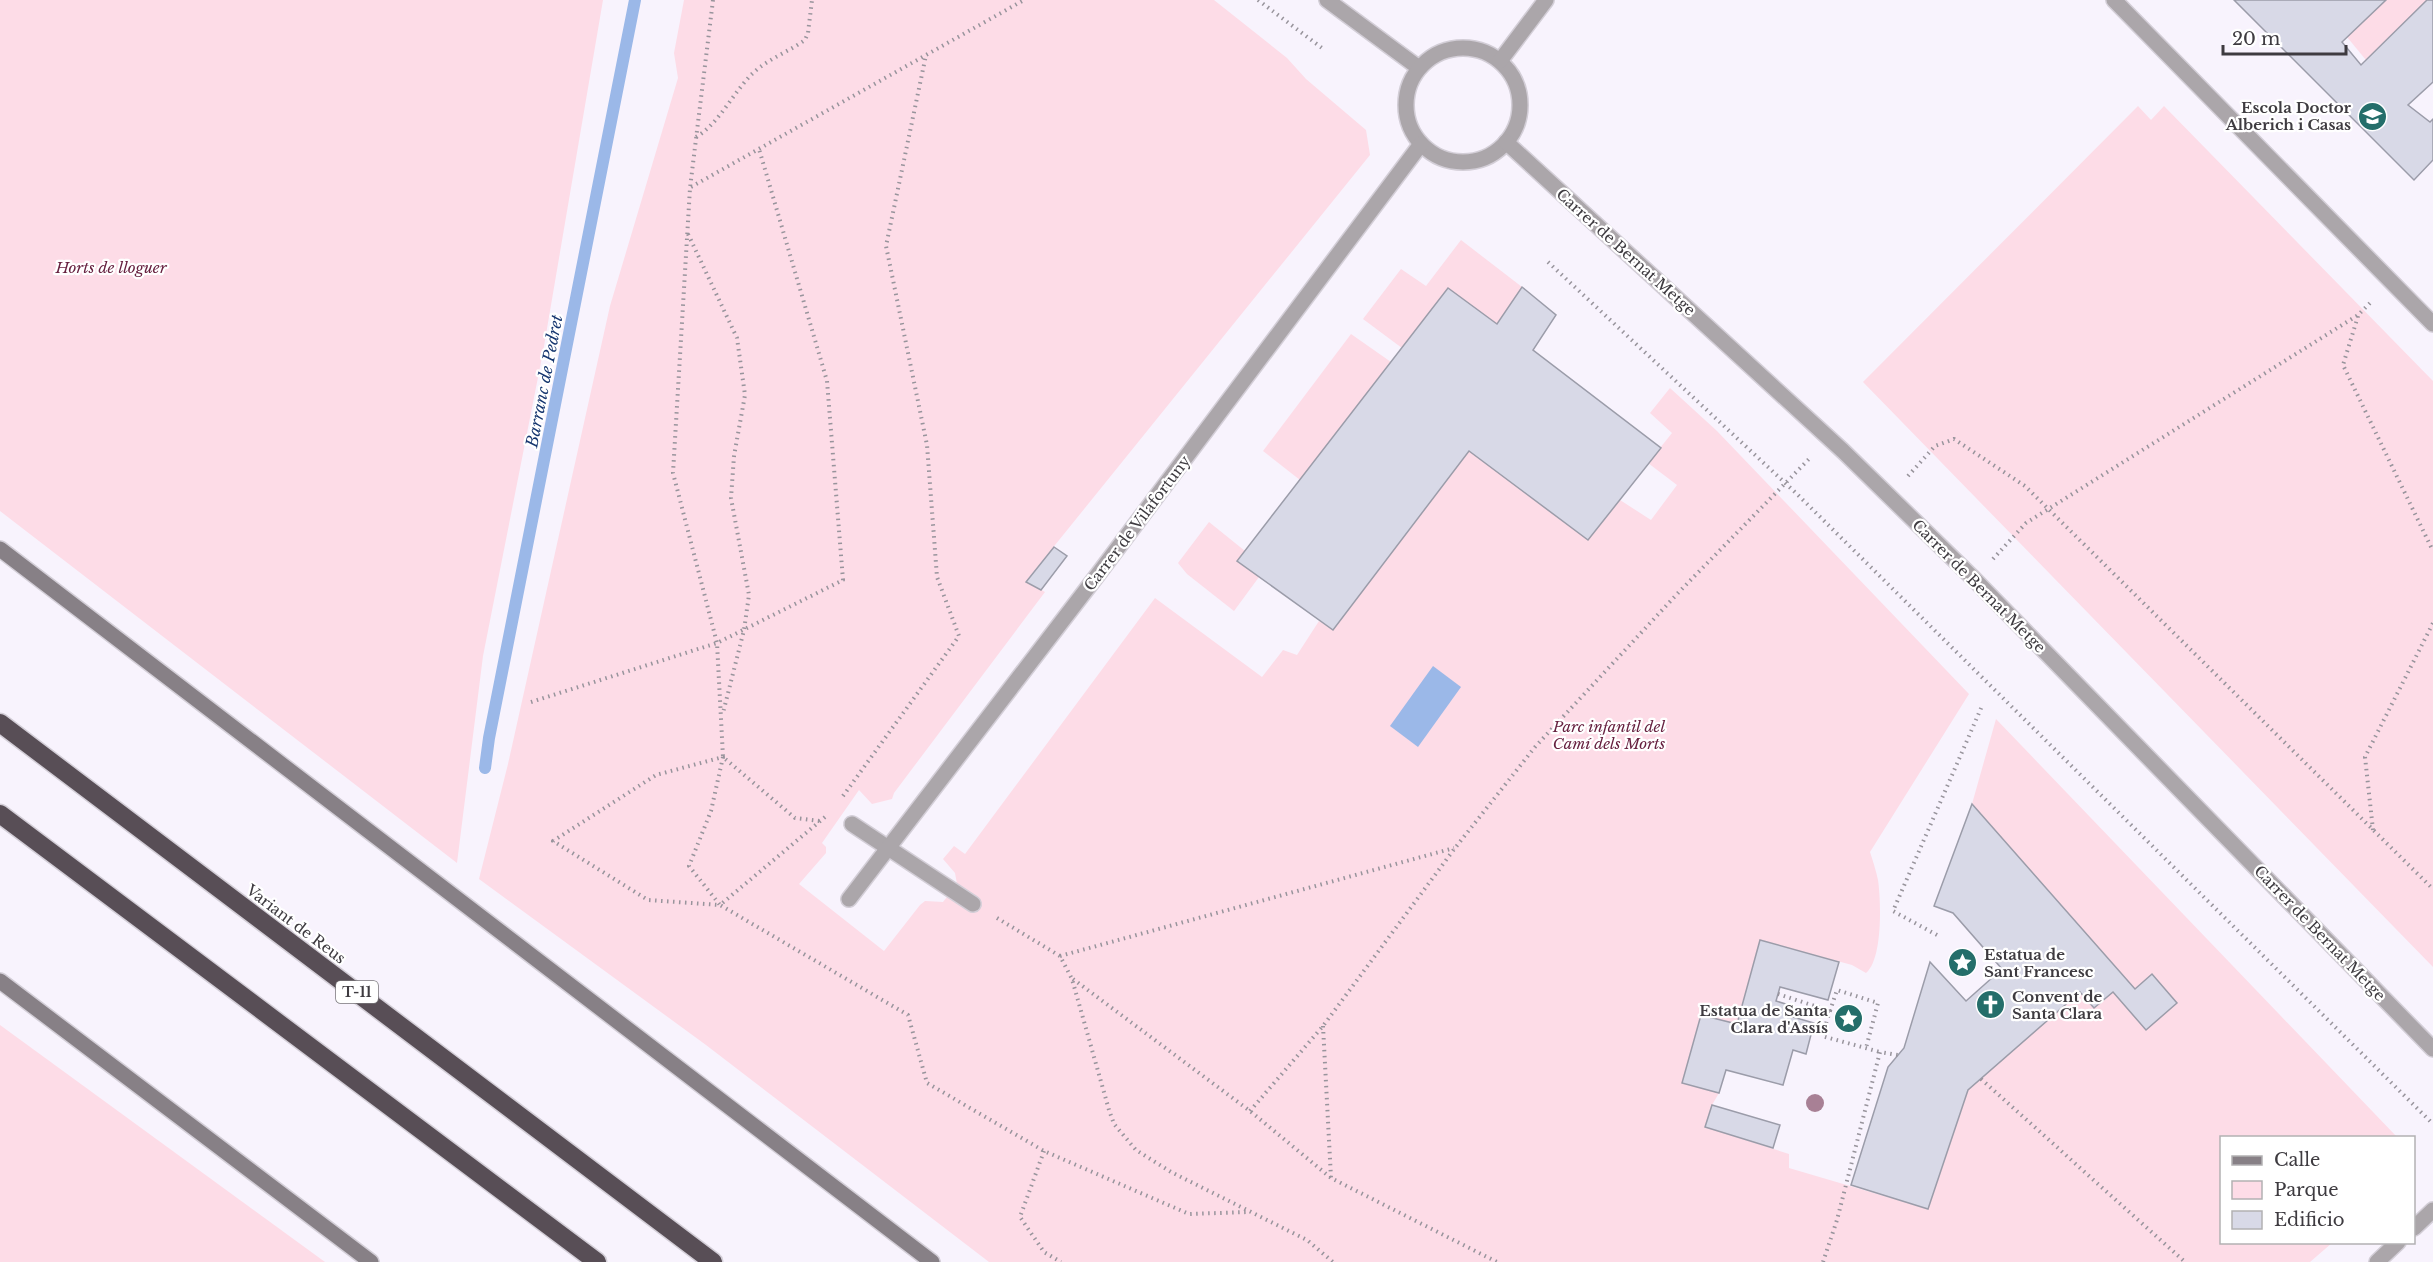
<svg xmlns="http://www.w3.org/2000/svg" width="2433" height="1262" font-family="'Libre Baskerville',serif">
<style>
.green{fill:#fddce7}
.water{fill:#9bb8e8}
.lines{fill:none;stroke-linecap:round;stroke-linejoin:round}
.stream{stroke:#9bb8e8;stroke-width:12}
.building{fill:#d8d9e7;stroke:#9b9ca9;stroke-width:1.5}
.street-casing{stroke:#d3ced7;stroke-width:18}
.secondary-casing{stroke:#d3ced7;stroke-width:18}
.highway-casing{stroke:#d3ced7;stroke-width:21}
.path{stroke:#98949c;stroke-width:4;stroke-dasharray:1.5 4.5;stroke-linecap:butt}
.street{stroke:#aba6aa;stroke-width:15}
.secondary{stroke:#878086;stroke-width:15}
.highway{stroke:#584e56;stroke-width:18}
.tree{fill:#a88095}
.labels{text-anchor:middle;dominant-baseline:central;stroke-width:4.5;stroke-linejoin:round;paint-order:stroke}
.shield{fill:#fff;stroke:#787679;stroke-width:1.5}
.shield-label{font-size:14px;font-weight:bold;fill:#3e3b40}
.poi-label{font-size:15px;font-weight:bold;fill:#3e3b40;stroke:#fff;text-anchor:end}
.street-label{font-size:15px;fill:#3e3b40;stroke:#fff}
.park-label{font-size:15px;font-style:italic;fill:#672140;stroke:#fff}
.water-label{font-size:16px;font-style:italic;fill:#16366f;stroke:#fff}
</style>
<rect width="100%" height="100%" fill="#f8f3fd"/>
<g class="green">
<polygon points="0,0 603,0 543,352 483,656 457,863 0,511"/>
<path d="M684,0H1214L1287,58L1306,79L1366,130L1370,155L1026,581L1045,592L894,793L892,799L872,804L859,790L822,843L826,847V853L799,884L884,951L920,905L925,901L943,902L957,884L955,873L943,859L954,846L965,854L1155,598L1262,677L1283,650L1297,655L1319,621L1333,630L1469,451L1588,540L1620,500L1651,520L1677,485L1648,463L1672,433L1650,413L1670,388L1717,431L1969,694L1870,852C1873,861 1876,871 1878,880C1881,900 1883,959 1866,973L1852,965L1760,940L1737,1024L1701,1015L1683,1083L1719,1093L1712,1105L1705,1127L1789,1154V1168L1928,1209L1968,1090L2080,992L2094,1008L2113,992L2146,1030L2177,1003L2152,974L2135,989L1972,804L1996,719L2397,1137L2222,1138V1242L2332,1243L2310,1262H989L706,1045L479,879L508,764L610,306L678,78L674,53Z"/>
<polygon points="2386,0 2427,0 2366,60 2347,37"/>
<polygon points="2138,106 2151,120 2164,106 2433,381 2433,967 1863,382"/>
<polygon points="1461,240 1522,287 1497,324 1448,288 1402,348 1363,319 1401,269 1426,286"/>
<polygon points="1351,334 1391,362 1300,480 1263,451"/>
<polygon points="1209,522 1245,551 1237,561 1259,577 1234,611 1187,574 1178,563"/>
<polygon points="0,1025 325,1262 0,1262"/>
</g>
<polygon class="water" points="1433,666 1461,687 1418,747 1390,726"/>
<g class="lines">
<polyline class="stream" points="485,768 489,738 635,0"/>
</g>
<g class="building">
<polygon points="2234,0 2386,0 2342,42 2361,65 2427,0 2433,0 2433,82 2408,105 2430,122 2433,119 2433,160 2414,180"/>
<polygon points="1522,287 1556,315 1533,350 1661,448 1588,540 1469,451 1333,630 1237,561 1448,288 1497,324"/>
<polygon points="1054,547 1067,556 1041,590 1026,582"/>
<polygon points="1972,804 2135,989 2152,974 2177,1003 2146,1030 2113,992 2094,1008 2080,992 1968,1090 1928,1209 1851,1185 1888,1067 1904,1048 1930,962 1966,1001 2002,969 1953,913 1934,906"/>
<polygon points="1760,940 1839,962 1828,1000 1780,987 1776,1001 1789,1005 1786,1015 1814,1023 1806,1054 1793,1050 1783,1085 1726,1070 1719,1093 1682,1083 1701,1015 1737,1024"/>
<polygon points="1712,1105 1780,1125 1773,1148 1705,1127"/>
</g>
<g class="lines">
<defs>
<g id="street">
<polyline points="1327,0 1419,68"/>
<polyline points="2114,0 2433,324"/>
<circle cx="1463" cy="105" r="57"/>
<polyline points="1500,61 1546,0"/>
<polyline points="1506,142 1843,451 1974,579 2433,1049"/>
<polyline points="852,824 973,904"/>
<polyline points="849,899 1099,573 1421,144"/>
<polyline points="2414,1228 2433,1210"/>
<polyline points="2377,1262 2398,1242"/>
</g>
<g id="secondary">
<polyline points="0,549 932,1262"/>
<polyline points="0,981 371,1262"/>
</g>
<g id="highway">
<polyline points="0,723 713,1262"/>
<polyline points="0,814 597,1262"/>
</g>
</defs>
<use href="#street" class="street-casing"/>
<use href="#secondary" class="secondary-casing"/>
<use href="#highway" class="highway-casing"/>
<g class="path">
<polyline points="713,0 690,188 673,473 717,643 723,757 795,818 820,821"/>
<polyline points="1258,0 1322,48"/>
<path d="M696,137C719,124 734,91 753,73C768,59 788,52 805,40L808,33L812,0"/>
<polyline points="691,187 1024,0"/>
<polyline points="688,234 737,338 745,395 734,456 731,498 749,595 744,630 723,713"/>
<polyline points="1548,262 1798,495 2433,1124"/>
<polyline points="2358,316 2343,365 2433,551"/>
<polyline points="1908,476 1935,446 1954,439 2025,486 2433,889"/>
<polyline points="1993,559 2026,523 2358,315 2372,301"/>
<polyline points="531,702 717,643 843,580 827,381 759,149"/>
<polygon points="723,757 711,811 689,866 720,905 648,900 553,841 656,775"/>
<polyline points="843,796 959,636 937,577 927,445 886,246 926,55"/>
<polyline points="825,817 720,905 908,1015 927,1083 1044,1151 1189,1214 1249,1212"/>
<polyline points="2373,830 2365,757 2433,623"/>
<polyline points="997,918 1060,956 1072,979 1109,1110 1114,1124 1136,1150 1171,1172 1307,1240 1333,1262"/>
<polyline points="1937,935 1893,911 1982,706"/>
<polyline points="1060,956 1454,848"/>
<polyline points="1073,979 1250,1111 1331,1178 1497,1262"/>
<polyline points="1778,994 1830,1011 1822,1036 1880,1052"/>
<polyline points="1830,1011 1837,990 1878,1003 1866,1048"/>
<polyline points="1323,1026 1331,1178"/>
<polyline points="1981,1079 2185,1262"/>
<polyline points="1250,1111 1323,1026 1455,848 1535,747 1678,593 1809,459"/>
<polyline points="1044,1151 1020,1217 1044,1252 1061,1262"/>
<polyline points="1823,1262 1837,1220 1880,1052 1898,1055"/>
</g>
<use href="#street" class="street"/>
<use href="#secondary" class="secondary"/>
<use href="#highway" class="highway"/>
</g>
<circle class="tree" cx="1815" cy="1103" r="9"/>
<defs>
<symbol id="school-disc" viewBox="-11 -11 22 22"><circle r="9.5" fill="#246e6a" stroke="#fff"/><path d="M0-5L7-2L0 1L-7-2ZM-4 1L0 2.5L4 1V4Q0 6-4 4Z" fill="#fff"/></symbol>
<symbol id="sight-disc" viewBox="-11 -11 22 22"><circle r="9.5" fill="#246e6a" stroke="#fff"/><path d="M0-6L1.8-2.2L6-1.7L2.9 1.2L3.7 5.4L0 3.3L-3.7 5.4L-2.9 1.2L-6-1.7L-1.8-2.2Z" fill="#fff"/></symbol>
<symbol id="church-disc" viewBox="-11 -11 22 22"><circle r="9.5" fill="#246e6a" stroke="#fff"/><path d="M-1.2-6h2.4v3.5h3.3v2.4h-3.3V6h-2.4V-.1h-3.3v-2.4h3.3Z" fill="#fff"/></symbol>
</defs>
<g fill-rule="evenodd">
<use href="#school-disc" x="2356" y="100" width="33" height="33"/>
<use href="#sight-disc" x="1946" y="946" width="33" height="33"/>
<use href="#church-disc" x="1974" y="988" width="33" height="33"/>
<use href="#sight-disc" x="1832" y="1002" width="33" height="33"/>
</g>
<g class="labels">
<rect class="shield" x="336" y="981" width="42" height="22" rx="4.5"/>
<g class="shield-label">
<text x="357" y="992">T-11</text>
</g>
<g class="poi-label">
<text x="2351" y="107">Escola Doctor<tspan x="2351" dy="17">Alberich i Casas</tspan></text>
<text x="1984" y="954" text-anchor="start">Estatua de<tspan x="1984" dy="17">Sant Francesc</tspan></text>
<text x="2012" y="996" text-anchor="start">Convent de<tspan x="2012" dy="17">Santa Clara</tspan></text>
<text x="1828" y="1010">Estatua de Santa<tspan x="1828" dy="17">Clara d'Assís</tspan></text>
</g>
<g class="street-label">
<text transform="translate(1626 252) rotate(42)">Carrer de Bernat Metge</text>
<text transform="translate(1137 523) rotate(-53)">Carrer de Vilafortuny</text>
<text transform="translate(1979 586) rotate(45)">Carrer de Bernat Metge</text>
<text transform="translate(296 924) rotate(37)">Variant de Reus</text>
<text transform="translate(2320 933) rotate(46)">Carrer de Bernat Metge</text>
</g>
<g class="park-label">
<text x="111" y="267">Horts de lloguer</text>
<text x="1609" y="726">Parc infantil del<tspan x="1609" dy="17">Camí dels Morts</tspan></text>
</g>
<g class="water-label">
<text transform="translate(544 381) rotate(-79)">Barranc de Pedret</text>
</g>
</g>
<rect x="2220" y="1136" width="195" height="108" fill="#ffffff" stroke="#b2b1b3" stroke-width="1.5"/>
<rect x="2232" y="1156" width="30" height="9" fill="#878086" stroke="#b2b1b3" stroke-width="1.5"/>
<text x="2274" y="1166" font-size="18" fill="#3e3b40">Calle</text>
<rect x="2232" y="1181" width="30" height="18" fill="#fddce7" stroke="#b2b1b3" stroke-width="1.5"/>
<text x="2274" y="1196" font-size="18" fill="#3e3b40">Parque</text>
<rect x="2232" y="1211" width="30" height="18" fill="#d8d9e7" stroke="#b2b1b3" stroke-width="1.5"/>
<text x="2274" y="1226" font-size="18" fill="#3e3b40">Edificio</text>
<path d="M2223 45v9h123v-9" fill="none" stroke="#3e3b40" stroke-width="3"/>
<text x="2232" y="45" font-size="18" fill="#3e3b40" stroke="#ffffff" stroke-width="4.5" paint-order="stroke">20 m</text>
</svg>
